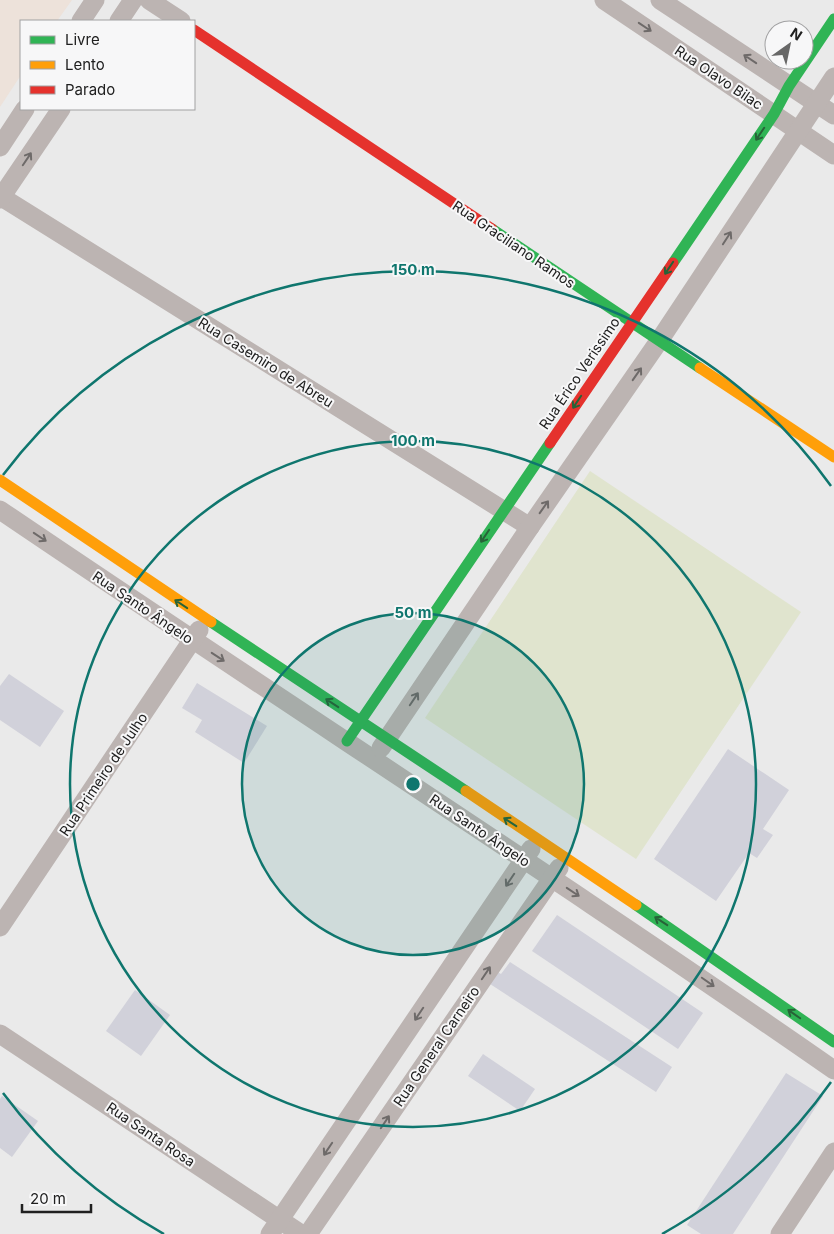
<svg xmlns="http://www.w3.org/2000/svg" width="834" height="1234" font-family="Inter,sans-serif">
<style>
.education{fill:#ede2da}
.green{fill:#e0e4ce}
.building{fill:#d1d1da}
.lines{fill:none;stroke-linecap:round;stroke-linejoin:round}
.street{stroke:#bcb4b2;stroke-width:19}
.fast{stroke:#30b455;stroke-width:11}
.slow{stroke:#ff9f0a;stroke-width:11}
.jam{stroke:#e5322d;stroke-width:11}
.oneway{stroke:#6e6a69}
.oneway2{stroke:#276338}
.ring{fill:none;stroke:#0f766e;stroke-width:2.5}
.labels{text-anchor:middle;dominant-baseline:central;stroke-width:4;stroke-linejoin:round;paint-order:stroke}
.street-label{font-size:14px;fill:#202020;stroke:#f7f7f8}
.centre{fill:#0f766e;stroke:#f7f7f8;stroke-width:2.5}
.ring-label{font-size:15px;text-anchor:middle;font-weight:bold;fill:#0f766e;stroke:#f7f7f8;stroke-width:4;stroke-linejoin:round;paint-order:stroke}
</style>
<rect width="100%" height="100%" fill="#eaeaea"/>
<polygon class="education" points="0,0 72,0 57,21 21,21 21,75 0,107"/>
<polygon class="green" points="590,471 801,612 636,859 425,718"/>
<g class="building">
<polygon points="9,674 64,711 40,747 0,720 0,686"/>
<polygon points="197,683 267,726 244,763 195,732 202,720 182,708"/>
<polygon points="728,749 789,790 763,829 773,835 757,858 749,853 716,901 654,859"/>
<polygon points="557,915 703,1013 678,1049 532,951"/>
<polygon points="510,962 672,1067 656,1092 487,982 494,970 501,974"/>
<polygon points="135,990 170,1015 141,1056 106,1031"/>
<polygon points="483,1054 535,1089 520,1111 468,1076"/>
<polygon points="786,1073 823,1096 733,1234 701,1234 687,1225"/>
<polygon points="2,1096 38,1121 12,1157 0,1148 0,1099"/>
</g>
<g class="lines">
<g class="street">
<polyline points="149,0 181,21"/>
<polyline points="604,0 834,155"/>
<polyline points="660,0 834,115"/>
<polyline points="81,21 95,0"/>
<polyline points="119,21 133,0"/>
<polyline points="0,147 25,109"/>
<polyline points="0,196 530,527"/>
<polyline points="0,199 61,109"/>
<path d="M0,510C277,698 559,879 834,1070"/>
<polyline points="381,748 530,527 659,341 834,77"/>
<polyline points="0,927 199,630"/>
<polyline points="0,1034 301,1234"/>
<polyline points="270,1234 531,849"/>
<polyline points="308,1234 559,868"/>
<polyline points="780,1234 834,1152"/>
</g>
<g class="fast">
<polyline points="492,229 700,368"/>
<polyline points="673,263 774,114 789,86 834,19"/>
<polyline points="211,622 466,791"/>
<polyline points="347,741 550,443"/>
<polyline points="636,905 834,1042"/>
</g>
<g class="slow">
<polyline points="700,368 834,457"/>
<polyline points="0,480 211,622"/>
<polyline points="466,791 636,905"/>
</g>
<g class="jam">
<polyline points="194,30 492,229"/>
<polyline points="550,443 673,263"/>
</g>
</g>
<defs><path id="oneway-shaft" d="M-6 0H5M1.5-3L5.5 0L1.5 3" fill="none" stroke-width="1.6" stroke-linecap="round" stroke-linejoin="round" transform="scale(1.25)"/></defs>
<g class="oneway">
<use href="#oneway-shaft" transform="translate(645 27) rotate(34)"/>
<use href="#oneway-shaft" transform="translate(750 59) rotate(-146)"/>
<use href="#oneway-shaft" transform="translate(27 159) rotate(-56)"/>
<use href="#oneway-shaft" transform="translate(727 238) rotate(-57)"/>
<use href="#oneway-shaft" transform="translate(637 374) rotate(-55)"/>
<use href="#oneway-shaft" transform="translate(544 507) rotate(-55)"/>
<use href="#oneway-shaft" transform="translate(40 537) rotate(34)"/>
<use href="#oneway-shaft" transform="translate(218 657) rotate(33)"/>
<use href="#oneway-shaft" transform="translate(414 699) rotate(-56)"/>
<use href="#oneway-shaft" transform="translate(510 880) rotate(124)"/>
<use href="#oneway-shaft" transform="translate(573 892) rotate(34)"/>
<use href="#oneway-shaft" transform="translate(486 973) rotate(-56)"/>
<use href="#oneway-shaft" transform="translate(708 982) rotate(35)"/>
<use href="#oneway-shaft" transform="translate(419 1014) rotate(124)"/>
<use href="#oneway-shaft" transform="translate(385 1122) rotate(-56)"/>
<use href="#oneway-shaft" transform="translate(328 1149) rotate(124)"/>
</g>
<g class="oneway2">
<use href="#oneway-shaft" transform="translate(760 134) rotate(124)"/>
<use href="#oneway-shaft" transform="translate(669 268) rotate(124)"/>
<use href="#oneway-shaft" transform="translate(577 402) rotate(124)"/>
<use href="#oneway-shaft" transform="translate(485 536) rotate(124)"/>
<use href="#oneway-shaft" transform="translate(181 604) rotate(-146)"/>
<use href="#oneway-shaft" transform="translate(332 703) rotate(-147)"/>
<use href="#oneway-shaft" transform="translate(510 822) rotate(-147)"/>
<use href="#oneway-shaft" transform="translate(661 921) rotate(-147)"/>
<use href="#oneway-shaft" transform="translate(794 1014) rotate(-145)"/>
</g>
<circle cx="413" cy="784" r="171" fill="#0f766e" fill-opacity=".12"/>
<g class="ring">
<circle cx="413" cy="784" r="171"/>
<circle cx="413" cy="784" r="343"/>
<path d="M831 1082A514 514 0 0 1 662 1234M164 1234A514 514 0 0 1 3 1093M3 475A514 514 0 0 1 831 486"/>
</g>
<g class="labels">
<g class="street-label">
<text transform="translate(719 77) rotate(34)">Rua Olavo Bilac</text>
<text transform="translate(514 244) rotate(34)">Rua Graciliano Ramos</text>
<text transform="translate(266 362) rotate(32)">Rua Casemiro de Abreu</text>
<text transform="translate(579 373) rotate(-56)">Rua Érico Verissimo</text>
<text transform="translate(143 607) rotate(34)">Rua Santo Ângelo</text>
<text transform="translate(103 774) rotate(-56)">Rua Primeiro de Julho</text>
<text transform="translate(480 830) rotate(34)">Rua Santo Ângelo</text>
<text transform="translate(436 1046) rotate(-56)">Rua General Carneiro</text>
<text transform="translate(151 1134) rotate(34)">Rua Santa Rosa</text>
</g>
</g>
<circle cx="413" cy="784" r="8" class="centre"/>
<g class="ring-label">
<text x="413" y="275">150 m</text>
<text x="413" y="446">100 m</text>
<text x="413" y="618">50 m</text>
</g>
<rect x="20" y="20" width="175" height="90" fill="#f7f7f8" stroke="#a1a1a2"/>
<rect x="30" y="36" width="25" height="8" fill="#30b455" stroke="#a1a1a2"/>
<text x="65" y="45" font-size="15" fill="#202020">Livre</text>
<rect x="30" y="61" width="25" height="8" fill="#ff9f0a" stroke="#a1a1a2"/>
<text x="65" y="70" font-size="15" fill="#202020">Lento</text>
<rect x="30" y="86" width="25" height="8" fill="#e5322d" stroke="#a1a1a2"/>
<text x="65" y="95" font-size="15" fill="#202020">Parado</text>
<g transform="translate(789 45) rotate(33)"><circle r="24" fill="#f7f7f8" stroke="#a1a1a2"/>
<path d="M0-4L9 19L0 12L-9 19Z" fill="#676767"/>
<text y="-8" font-size="14" font-weight="bold" text-anchor="middle" fill="#202020">N</text>
</g>
<path d="M22 1204v8h69v-8" fill="none" stroke="#202020" stroke-width="2.5"/>
<text x="30" y="1204" font-size="15" fill="#202020" stroke="#f7f7f8" stroke-width="4" paint-order="stroke">20 m</text>
</svg>
